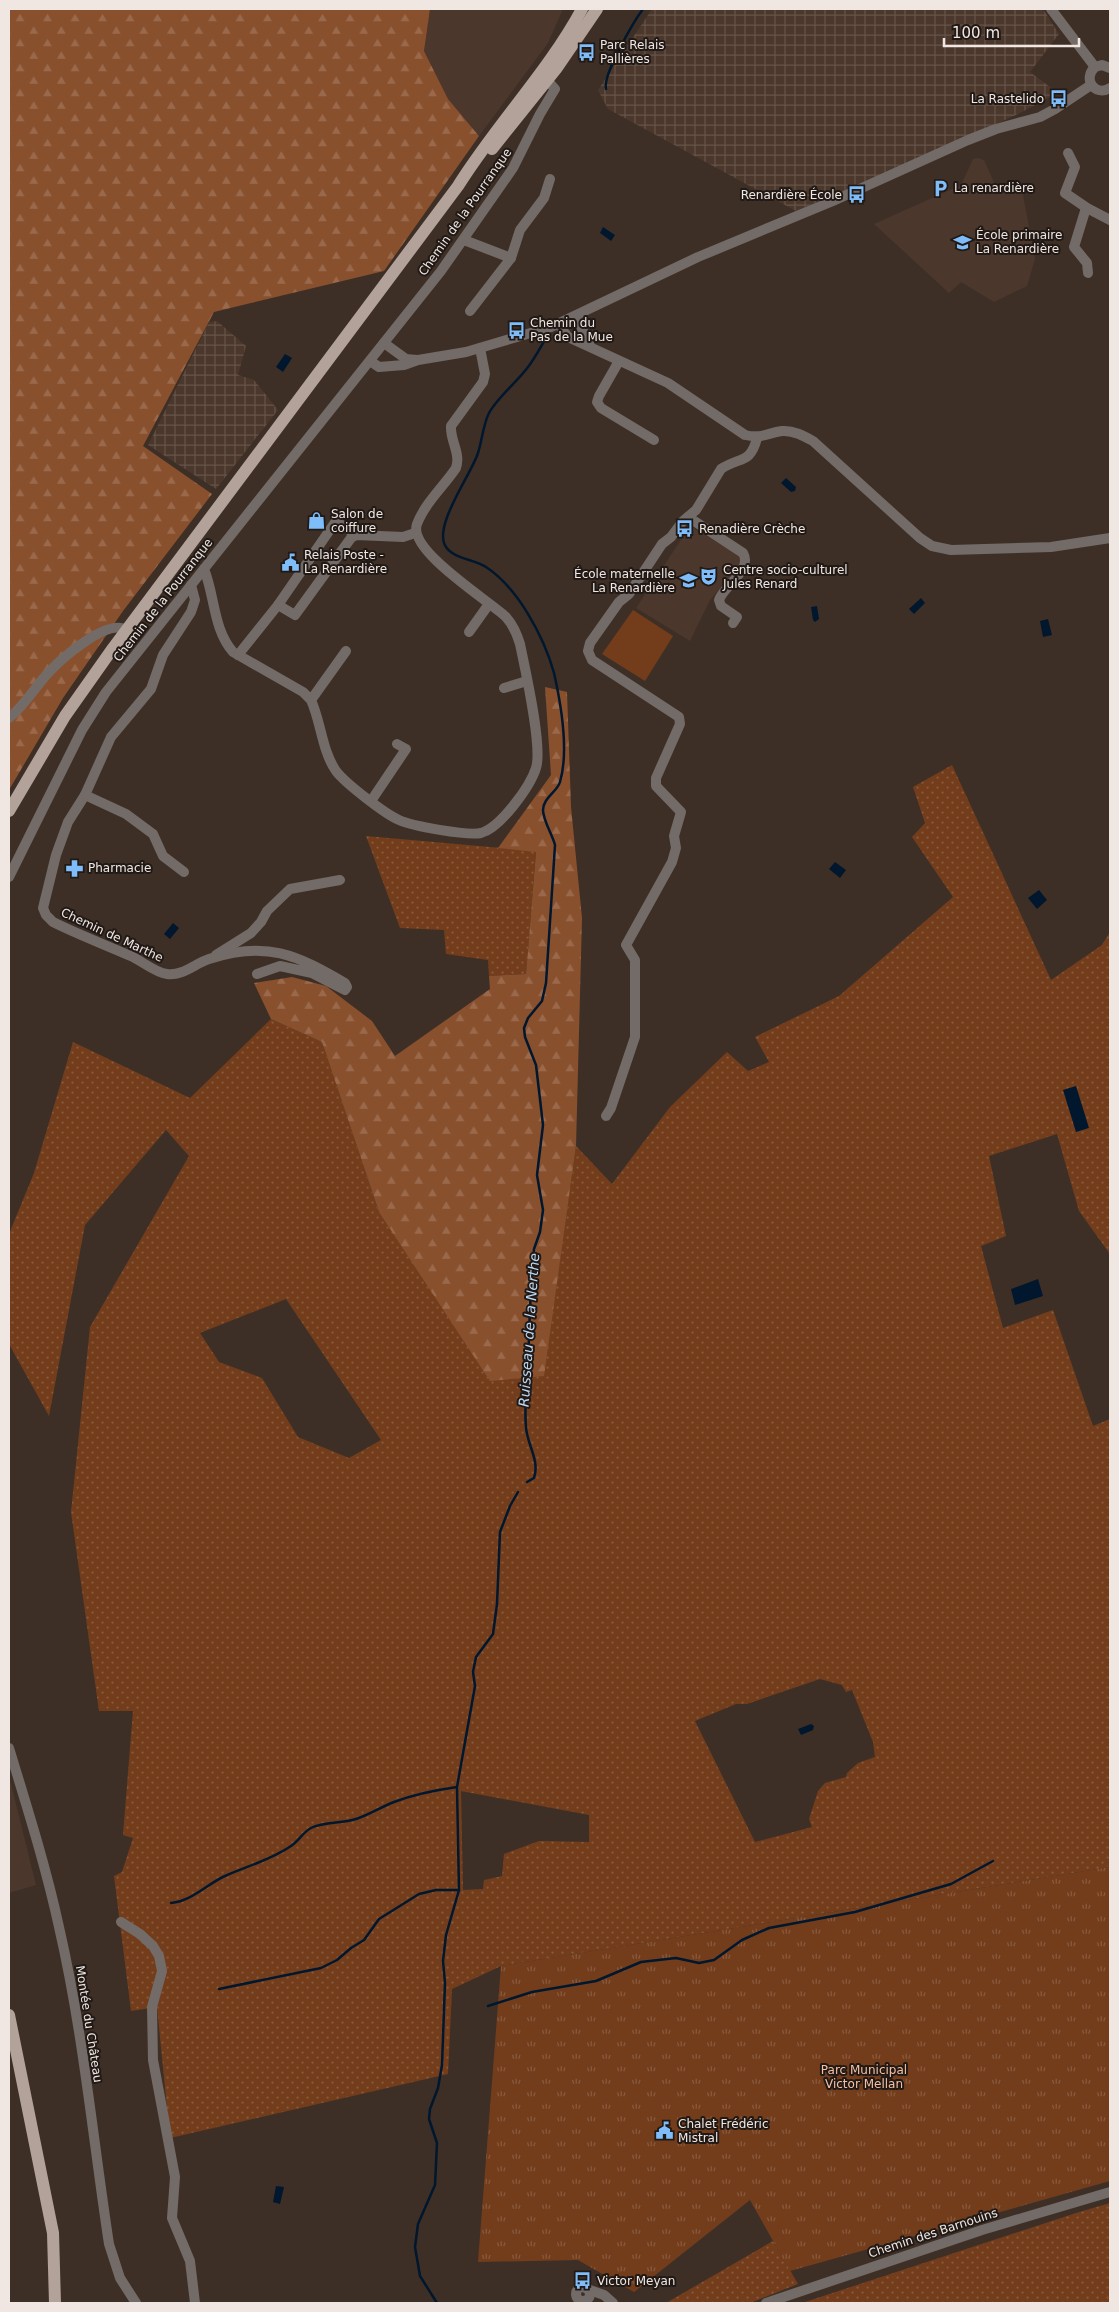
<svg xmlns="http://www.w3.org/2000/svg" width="1119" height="2312" font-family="'DejaVu Sans',sans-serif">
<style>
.built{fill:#4b372b}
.industrial{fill:url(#industrial-grid)}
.grass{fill:url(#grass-dots);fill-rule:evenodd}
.forest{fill:url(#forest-firs)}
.park{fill:url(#park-tufts)}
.pitch{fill:#733d1c}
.water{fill:#00172e}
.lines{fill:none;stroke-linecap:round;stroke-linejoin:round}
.stream{stroke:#00172e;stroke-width:2.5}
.minor{stroke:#736b67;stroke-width:10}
.major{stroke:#b3a299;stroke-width:12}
.labels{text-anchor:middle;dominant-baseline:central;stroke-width:4;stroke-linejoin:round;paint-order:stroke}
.poi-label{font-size:12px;fill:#f1e7e2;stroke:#201915;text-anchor:start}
.street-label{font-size:12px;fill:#f1e7e2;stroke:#201915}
.park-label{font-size:12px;fill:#f5c0a3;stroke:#201915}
.water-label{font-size:14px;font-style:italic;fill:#bcd8f4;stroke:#201915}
</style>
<defs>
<pattern id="industrial-grid" width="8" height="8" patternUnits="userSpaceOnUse" patternTransform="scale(1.25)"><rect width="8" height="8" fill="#4b372b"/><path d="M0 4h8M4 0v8" fill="none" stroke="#655449"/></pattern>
<pattern id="grass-dots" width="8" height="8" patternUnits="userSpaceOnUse" patternTransform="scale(1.25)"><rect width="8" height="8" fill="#733d1c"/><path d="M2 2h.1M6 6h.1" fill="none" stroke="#87593d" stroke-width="1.8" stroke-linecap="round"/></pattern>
<pattern id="forest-firs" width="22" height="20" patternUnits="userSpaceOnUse" patternTransform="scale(1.25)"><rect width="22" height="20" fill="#89502e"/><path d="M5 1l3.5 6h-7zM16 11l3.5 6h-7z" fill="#9a694c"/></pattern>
<pattern id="park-tufts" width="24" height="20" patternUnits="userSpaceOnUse" patternTransform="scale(1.25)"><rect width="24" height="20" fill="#733d1c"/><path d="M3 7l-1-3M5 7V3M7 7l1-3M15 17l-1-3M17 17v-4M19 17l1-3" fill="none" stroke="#87593d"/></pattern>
</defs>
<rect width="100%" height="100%" fill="#3e2f26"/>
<g class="built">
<polygon points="430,9 563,9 548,43 479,136 448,99 424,51"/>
<polygon points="978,158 984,160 997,189 1017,180 1021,184 1035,259 1027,286 994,302 961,282 949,293 874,224 961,185 973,159"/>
<polygon points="690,526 740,556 741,563 710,600 690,641 636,608"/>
<polygon points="9,1776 36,1885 9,1893 9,1775"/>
</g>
<g class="industrial">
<polygon points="652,9 1043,9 1059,34 1030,72 1058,93 1018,114 900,168 796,211 608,109 598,90"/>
<polygon points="217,321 246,346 238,375 254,380 278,410 216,489 148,445 209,322"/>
</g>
<g class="grass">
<path d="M952,765L1051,980L1102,945L1110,932V1254L1079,1211L1057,1134L989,1156L1006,1236L981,1246L1003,1328L1053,1310L1093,1426L1110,1419V1867L501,1966L452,1989L448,2074L170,2138L157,2007L131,2011L114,1876L122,1872L133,1838L123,1835L133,1711H99L71,1512L90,1327L189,1156L166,1130L85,1225L49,1416L9,1344V1234L34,1173L73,1042L190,1098L271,1019L322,1042L379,1212L543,1376L576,1146L612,1184L670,1107L727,1052L748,1071L769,1062L755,1037L839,996L953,897L912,837L925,823L913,787ZM286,1299L381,1440L349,1458L298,1437L262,1378L219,1362L200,1333ZM820,1679L842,1685L846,1692L852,1690L873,1742L875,1757L858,1763L847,1773L846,1777L825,1783L818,1791L809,1819L812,1827L755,1842L695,1721L736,1704H747ZM461,1791L589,1815V1842L539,1841L504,1854L502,1876L484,1880L483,1889L463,1890Z"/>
<polygon points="366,836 536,851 526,974 489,976 488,960 446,954 444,930 400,928"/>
<polygon points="1110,2203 1110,2303 802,2303 1076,2213"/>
<polygon points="773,2241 798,2284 750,2303 666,2303"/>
</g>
<g class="forest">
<polygon points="9,9 430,9 424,51 448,99 479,136 384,271 214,312 143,446 212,494 123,611 63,698 9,790"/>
<polygon points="545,687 567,692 571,807 582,918 576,1146 544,1376 490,1381 379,1212 322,1042 271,1019 254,983 292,977 326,986 372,1021 395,1056 490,989 489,976 526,974 536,852 498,848 551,775"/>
</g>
<polygon class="park" points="1110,1867 1110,2181 790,2271 750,2200 634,2292 578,2260 478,2262 501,1966"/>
<polygon class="pitch" points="633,610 673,636 645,681 602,654"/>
<g class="water">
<polygon points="603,227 615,235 611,241 600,233"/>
<polygon points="285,354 292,358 283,372 276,367"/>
<polygon points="786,478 796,487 795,491 791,492 781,483"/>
<polygon points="921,598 925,603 914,614 909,609"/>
<polygon points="817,606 819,619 815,622 813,620 811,607"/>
<polygon points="1048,619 1052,635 1043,637 1040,621"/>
<polygon points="835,862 846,870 840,878 829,869"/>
<polygon points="1039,890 1047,900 1037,909 1028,898"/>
<polygon points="173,923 179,928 170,939 164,934"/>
<polygon points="1076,1086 1089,1128 1076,1132 1063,1090"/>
<polygon points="1038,1279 1043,1296 1015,1305 1011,1289"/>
<polygon points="811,1724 814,1726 813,1730 801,1735 798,1729"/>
<polygon points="276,2186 284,2187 280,2204 273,2202"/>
</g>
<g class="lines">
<g class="stream">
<path d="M606,89C602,76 634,21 643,9"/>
<path d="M527,1482L534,1478C540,1460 527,1445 526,1427C524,1407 527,1391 528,1371C529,1330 530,1289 534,1249L540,1232L543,1210L537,1175L543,1125L536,1065L525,1037L524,1028L528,1018L542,1001L546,983L555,845C552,834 543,820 543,810C543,798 557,792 560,782C569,751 561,704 554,673C544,637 518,588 486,567C474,559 454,559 446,547C432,527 471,475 478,453C482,441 483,425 489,413C497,398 517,382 528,367C535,358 540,348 546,338"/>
<path d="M171,1903C192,1901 207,1884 225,1876C247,1866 271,1860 291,1846C299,1841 303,1832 311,1828C325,1821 341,1824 356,1819C369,1815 381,1807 394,1802C415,1794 436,1790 457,1787"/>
<polyline points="219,1989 321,1968 337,1960 351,1948 364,1940 379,1919 419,1894 436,1890 459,1890"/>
<polyline points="488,2006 532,1992 596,1981 641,1962 676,1958 699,1963 714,1960 742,1940 769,1928 855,1912 951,1884 993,1861"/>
<polyline points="437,2303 420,2276 415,2247 418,2224 435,2185 437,2143 429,2119 430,2109 438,2088 442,2065 445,1983 443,1961 446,1935 459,1890 457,1787 475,1686 473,1672 476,1657 493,1634 497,1604 500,1532 510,1506 518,1492"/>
</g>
<g class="minor">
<polyline points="1051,9 1095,67"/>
<path d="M1110,68L1102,65L1095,67C1082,79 1095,97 1110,88"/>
<polyline points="1068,153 1075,167 1065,193 1087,208 1110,220"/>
<polyline points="1086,208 1074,247 1087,263 1088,273"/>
<polyline points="464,240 511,258"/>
<polyline points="470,311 511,258 520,230 544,198 550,179"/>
<polyline points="576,316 590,346"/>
<path d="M558,324L568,337L668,383L745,435C762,439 767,433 782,431C793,430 804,436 813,441L920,538L932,546L951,550L1051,547L1110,538"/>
<polyline points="384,343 406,359 417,360"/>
<polyline points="370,361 379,367 404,365 418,360 466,352 551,327 698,257 833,201 968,140 996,129 1040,117 1055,109 1091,85"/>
<polyline points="619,361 599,396 597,402 601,408 654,440"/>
<path d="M688,517L743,553C753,570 724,585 719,600L721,606L737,617L733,623"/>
<path d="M204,569C215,596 213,629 233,652L303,692L311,700C321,722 322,751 336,771C345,783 385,814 399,820C412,826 467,836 481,833C500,828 530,787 536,768C543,747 525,669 520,644C517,634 513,625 506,617C488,600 407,550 417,524C425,503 444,486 456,468C461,453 450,441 451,426L483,382L485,374L480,348"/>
<path d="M191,585L195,600L191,612L163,655L151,689L111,737L85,795L68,822L56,855L43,908L46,915L53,922C79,935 106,945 133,957C143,962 156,973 167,974C183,976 194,964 209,959C266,940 297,955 345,983L347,987L345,990L312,973L280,966L257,974"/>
<polyline points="278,605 336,521 356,535"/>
<polyline points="469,632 489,604"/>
<polyline points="238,655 278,605 295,615 351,538 356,535 403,537 415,533"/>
<polyline points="504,688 527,681"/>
<polyline points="311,700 346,651"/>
<path d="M9,718C25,705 35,687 49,672C62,658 108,618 126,630"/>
<polyline points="85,795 126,814 153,834 163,856 184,872"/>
<polyline points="371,801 406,749 397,744"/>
<polyline points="9,877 82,730 106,692 441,271 513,168 540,114 555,89 547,80 547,73"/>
<polyline points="216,955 251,933 261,922 267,911 290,889 340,880"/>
<path d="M606,1116L611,1108L635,1037V960L626,945L672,862L676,848L674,836L681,812L656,786V778L680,724L679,717L592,660L588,651L590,643L619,602L629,594L662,544L671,537L683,521L696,510L721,469C740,456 750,465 757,438"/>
<path d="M9,1748C27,1807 46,1867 59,1927C83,2031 93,2139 109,2244L120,2278L136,2303"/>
<polyline points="121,1922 140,1934 153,1946 159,1956 162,1971 152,2007 153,2060 175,2177 172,2218 190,2261 195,2303"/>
<circle cx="583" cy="2294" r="7"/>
<polyline points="587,2289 604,2295 613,2303"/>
<polyline points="766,2303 982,2230 1110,2192"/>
</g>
<g class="major">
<polyline points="492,149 556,69 597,9"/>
<path d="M9,811L65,716L113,648L458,186C496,125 548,72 582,9"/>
<polyline points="9,2015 53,2233 55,2303"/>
</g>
</g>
<defs>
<symbol id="bus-bare" viewBox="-9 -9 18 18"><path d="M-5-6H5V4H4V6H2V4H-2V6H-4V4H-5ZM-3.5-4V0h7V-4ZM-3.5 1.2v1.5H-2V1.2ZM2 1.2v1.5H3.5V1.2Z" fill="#7ebdf9" stroke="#201915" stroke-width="2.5" paint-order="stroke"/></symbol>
<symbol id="parking-bare" viewBox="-9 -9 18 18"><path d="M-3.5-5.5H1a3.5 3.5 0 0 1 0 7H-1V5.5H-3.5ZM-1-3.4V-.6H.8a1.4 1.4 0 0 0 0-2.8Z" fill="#7ebdf9" stroke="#201915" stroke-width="2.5" paint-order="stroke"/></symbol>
<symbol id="school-bare" viewBox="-9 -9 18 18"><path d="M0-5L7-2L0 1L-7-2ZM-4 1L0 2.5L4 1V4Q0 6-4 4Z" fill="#7ebdf9" stroke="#201915" stroke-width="2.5" paint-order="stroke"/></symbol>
<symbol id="shop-bare" viewBox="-9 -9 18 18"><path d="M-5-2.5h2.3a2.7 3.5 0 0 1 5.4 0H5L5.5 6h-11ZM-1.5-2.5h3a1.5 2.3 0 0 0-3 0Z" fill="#7ebdf9" stroke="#201915" stroke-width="2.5" paint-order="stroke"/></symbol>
<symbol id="civic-bare" viewBox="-9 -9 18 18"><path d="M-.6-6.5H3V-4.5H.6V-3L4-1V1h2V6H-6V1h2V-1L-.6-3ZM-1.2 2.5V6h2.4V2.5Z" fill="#7ebdf9" stroke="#201915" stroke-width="2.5" paint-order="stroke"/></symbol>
<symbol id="theatre-bare" viewBox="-9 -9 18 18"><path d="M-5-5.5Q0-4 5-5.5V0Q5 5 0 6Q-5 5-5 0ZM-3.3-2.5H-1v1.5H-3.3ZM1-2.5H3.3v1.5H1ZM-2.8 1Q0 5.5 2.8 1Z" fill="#7ebdf9" stroke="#201915" stroke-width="2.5" paint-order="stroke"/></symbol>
<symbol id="pharmacy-bare" viewBox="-9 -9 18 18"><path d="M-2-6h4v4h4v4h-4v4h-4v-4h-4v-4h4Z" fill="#7ebdf9" stroke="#201915" stroke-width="2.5" paint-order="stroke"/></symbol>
</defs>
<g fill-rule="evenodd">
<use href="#bus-bare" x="574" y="40" width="25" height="25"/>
<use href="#bus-bare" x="1046" y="86" width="25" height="25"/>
<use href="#parking-bare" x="928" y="176" width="25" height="25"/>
<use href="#bus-bare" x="844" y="182" width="25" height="25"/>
<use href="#school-bare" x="950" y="230" width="25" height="25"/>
<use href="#bus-bare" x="504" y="318" width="25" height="25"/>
<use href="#shop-bare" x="304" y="508" width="25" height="25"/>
<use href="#bus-bare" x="672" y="516" width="25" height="25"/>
<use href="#civic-bare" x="278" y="550" width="25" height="25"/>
<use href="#theatre-bare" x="696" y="564" width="25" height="25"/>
<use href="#school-bare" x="676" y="568" width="25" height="25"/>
<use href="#pharmacy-bare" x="62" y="856" width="25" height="25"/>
<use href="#civic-bare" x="652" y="2118" width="25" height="25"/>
<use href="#bus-bare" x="570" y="2268" width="25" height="25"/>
</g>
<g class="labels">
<g class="poi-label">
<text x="600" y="45">Parc Relais<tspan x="600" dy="14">Pallières</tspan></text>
<text x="1044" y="99" text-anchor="end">La Rastelido</text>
<text x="954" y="188">La renardière</text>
<text x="842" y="195" text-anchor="end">Renardière École</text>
<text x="976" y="235">École primaire<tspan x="976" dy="14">La Renardière</tspan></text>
<text x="530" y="323">Chemin du<tspan x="530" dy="14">Pas de la Mue</tspan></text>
<text x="331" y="514">Salon de<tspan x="331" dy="14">coiffure</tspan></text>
<text x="699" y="529">Renadière Crèche</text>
<text x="304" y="555">Relais Poste -<tspan x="304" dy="14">La Renardière</tspan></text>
<text x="723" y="570">Centre socio-culturel<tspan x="723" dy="14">Jules Renard</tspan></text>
<text x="675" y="574" text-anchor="end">École maternelle<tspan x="675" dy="14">La Renardière</tspan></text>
<text x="88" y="868">Pharmacie</text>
<text x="678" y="2124">Chalet Frédéric<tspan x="678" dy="14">Mistral</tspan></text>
<text x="597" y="2281">Victor Meyan</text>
</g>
<g class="street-label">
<text transform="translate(465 212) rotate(-55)">Chemin de la Pourranque</text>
<text transform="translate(163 600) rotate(-52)">Chemin de la Pourranque</text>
<text transform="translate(112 935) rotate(25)">Chemin de Marthe</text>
<text transform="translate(89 2024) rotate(81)">Montée du Château</text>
<text transform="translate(933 2233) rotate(-18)">Chemin des Barnouins</text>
</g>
<g class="park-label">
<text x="864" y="2070">Parc Municipal<tspan x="864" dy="14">Victor Mellan</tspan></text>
</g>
<g class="water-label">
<text transform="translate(529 1330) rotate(-86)">Ruisseau de la Nerthe</text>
</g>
</g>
<rect width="1119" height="2312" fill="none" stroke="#f1e7e2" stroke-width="20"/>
<path d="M944 38v8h135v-8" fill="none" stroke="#f1e7e2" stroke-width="2.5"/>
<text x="952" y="38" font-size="15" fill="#f1e7e2" stroke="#201915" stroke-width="4" paint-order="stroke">100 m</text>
</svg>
